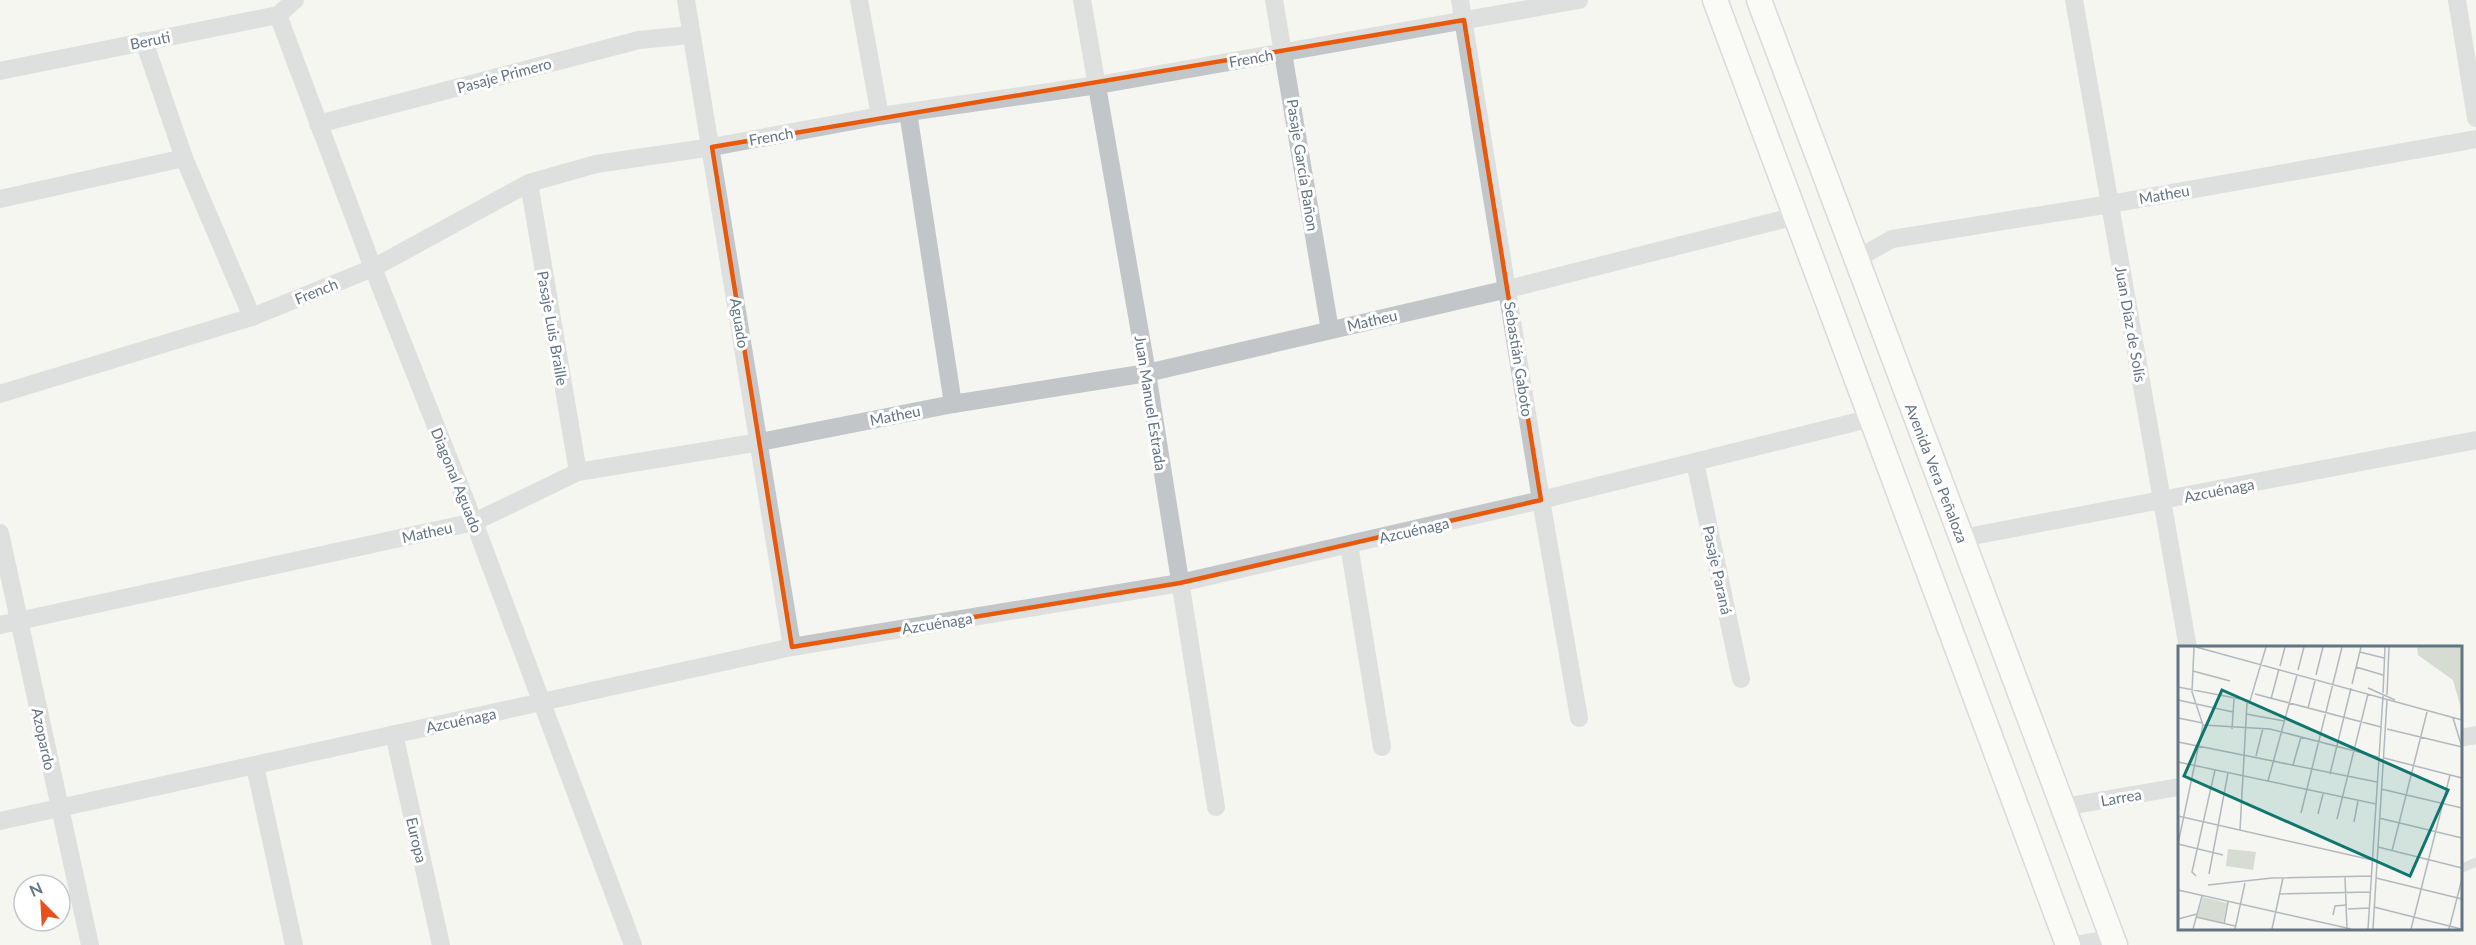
<svg xmlns="http://www.w3.org/2000/svg" width="2476" height="945" font-family="Lato,sans-serif">
<style>
.lines{fill:none;stroke-linecap:round;stroke-linejoin:round}
.secondary-casing{stroke:#b4b9be;stroke-width:27}
.lane{stroke:#c2c6c9;stroke-width:9}
.street{stroke:#c2c6c9;stroke-width:18}
.secondary{stroke:#fff;stroke-width:24}
.marked{fill:none;stroke:#e8590c;stroke-width:4.5;stroke-linejoin:round}
.labels{text-anchor:middle;dominant-baseline:central;stroke-width:6;stroke-linejoin:round;paint-order:stroke}
.street-label{font-size:15px;fill:#637483;stroke:#fff}
.inset-road{fill:none;stroke:#b2b9be;stroke-width:1.5}
.view{fill:#0f766e;fill-opacity:0.15;stroke:#0f766e;stroke-width:3}
.inset-edge{fill:none;stroke:#637483;stroke-width:3}
</style>
<rect width="100%" height="100%" fill="#f5f5f1"/>
<g class="lines">
<defs>
<g id="secondary">
<polyline points="1715,0 2068,945"/>
<polyline points="1759,0 2115,945"/>
</g>
</defs>
<use href="#secondary" class="secondary-casing"/>
<polyline class="lane" points="2460,869 2476,862"/>
<g class="street">
<polyline points="686,0 792,647"/>
<polyline points="859,0 880,116"/>
<polyline points="1082,0 1147,373 1216,807"/>
<polyline points="1274,0 1330,330"/>
<polyline points="1460,0 1541,500 1579,718"/>
<polyline points="2074,0 2188,648"/>
<polyline points="2457,0 2476,118"/>
<polyline points="278,15 373,268 474,522 633,945"/>
<polyline points="144,41 184,158 252,317"/>
<polyline points="0,71 278,15 295,0"/>
<polyline points="908,112 953,404"/>
<polyline points="318,124 639,40 690,35"/>
<polyline points="529,183 578,472"/>
<polyline points="0,199 184,158"/>
<polyline points="1856,259 1892,239 2110,204 2476,139"/>
<polyline points="0,394 252,317 373,268 529,183 596,164 712,147 880,116 1098,85 1579,0"/>
<polyline points="1695,462 1741,679"/>
<polyline points="0,533 90,945"/>
<polyline points="1962,538 2476,440"/>
<polyline points="1349,545 1382,747"/>
<polyline points="0,625 474,522 578,472 760,442 953,404 1147,373 1508,289 1796,216"/>
<polyline points="394,734 441,945"/>
<polyline points="2460,738 2476,735"/>
<polyline points="255,766 294,945"/>
<polyline points="2063,807 2179,787"/>
<polyline points="0,821 792,647 1180,583 1541,500 1872,418"/>
<polyline points="2074,945 2112,939"/>
</g>
<use href="#secondary" class="secondary"/>
</g>
<path d="M0 0H2476V945H0ZM1464,20L1541,500L1180,583L792,647L712,147Z" fill="#f5f5f1" fill-opacity=".55" fill-rule="evenodd"/>
<path class="marked" d="M1464,20L1541,500L1180,583L792,647L712,147Z"/>
<g class="labels">
<g class="street-label">
<text transform="translate(150 40) rotate(-11)">Beruti</text>
<text transform="translate(1251 58) rotate(-10)">French</text>
<text transform="translate(504 75) rotate(-15)">Pasaje Primero</text>
<text transform="translate(771 136) rotate(-10)">French</text>
<text transform="translate(1303 165) rotate(81)">Pasaje García Bañon</text>
<text transform="translate(2164 194) rotate(-10)">Matheu</text>
<text transform="translate(316 291) rotate(-22)">French</text>
<text transform="translate(1372 320) rotate(-13)">Matheu</text>
<text transform="translate(740 323) rotate(81)">Aguado</text>
<text transform="translate(2131 324) rotate(80)">Juan Díaz de Solís</text>
<text transform="translate(553 328) rotate(80)">Pasaje Luis Braille</text>
<text transform="translate(1519 359) rotate(81)">Sebastián Gaboto</text>
<text transform="translate(1151 403) rotate(81)">Juan Manuel Estrada</text>
<text transform="translate(895 415) rotate(-11)">Matheu</text>
<text transform="translate(1937 473) rotate(69)">Avenida Vera Peñaloza</text>
<text transform="translate(457 480) rotate(68)">Diagonal Aguado</text>
<text transform="translate(2219 490) rotate(-11)">Azcuénaga</text>
<text transform="translate(1414 530) rotate(-13)">Azcuénaga</text>
<text transform="translate(427 532) rotate(-12)">Matheu</text>
<text transform="translate(1718 570) rotate(78)">Pasaje Paraná</text>
<text transform="translate(937 623) rotate(-9)">Azcuénaga</text>
<text transform="translate(461 720) rotate(-12)">Azcuénaga</text>
<text transform="translate(44 739) rotate(78)">Azopardo</text>
<text transform="translate(2121 797) rotate(-10)">Larrea</text>
<text transform="translate(417 840) rotate(77)">Europa</text>
</g>
</g>
<g transform="translate(2178 646)">
<rect width="284" height="284" fill="#f5f5f1"/>
<path d="M239,1H283V62L275,34L240,9ZM50,203L78,206L75,224L48,220ZM25,251L49,257L45,277L19,271Z" fill="#d6dcd2"/>
<path class="inset-road" d="M18,1L284,74M182,6L206,12M102,20L107,1M178,21L205,29M120,24L126,1M15,25L52,35M138,29L145,1M174,38L183,1M0,41L72,55L88,1M190,42L217,54M205,47L207,1M77,48L203,81M209,49L211,1M93,53L101,23M0,54L55,66M130,62L137,35M68,68L106,75M0,72L25,77M275,72L284,101M25,79L92,83L200,111M54,83L56,53M209,83L284,101M0,96L199,136M78,110L85,82M206,112L284,132M0,116L198,158M115,119L123,91M152,128L173,42M90,135L119,29M203,143L284,162M123,167L164,1M140,168L145,148M0,170L194,214M201,172L284,192M159,173L190,48M176,176L180,155M62,184L69,57M0,198L25,79L14,46L16,1M0,198L45,209M200,201L284,222M214,205L249,66M31,228L50,127M18,230L14,226L37,124M167,231L169,283M198,232L284,253M30,239L94,232L194,230M0,244L173,283M102,248L193,246M196,261L283,283M170,263L191,262M155,269L157,260L169,259M18,271L57,280M0,273L19,268M46,278L50,256M15,283L24,250M57,283L67,237M94,283L105,232M190,283L205,50M195,283L209,54M233,283L272,129M271,283L284,233"/>
<path class="view" d="M44,44L270,144L232,230L6,130Z"/>
<rect width="284" height="284" class="inset-edge"/>
</g>
<g transform="translate(42 903) rotate(336)"><circle r="28" fill="#ffffff" stroke="#c1c7cd" stroke-width="1.5"/>
<path d="M0-4.5L10 22L0 15L-10 22Z" fill="#e8501e"/>
<text y="-9" font-size="16" font-weight="bold" text-anchor="middle" fill="#637483">N</text>
</g>
</svg>
